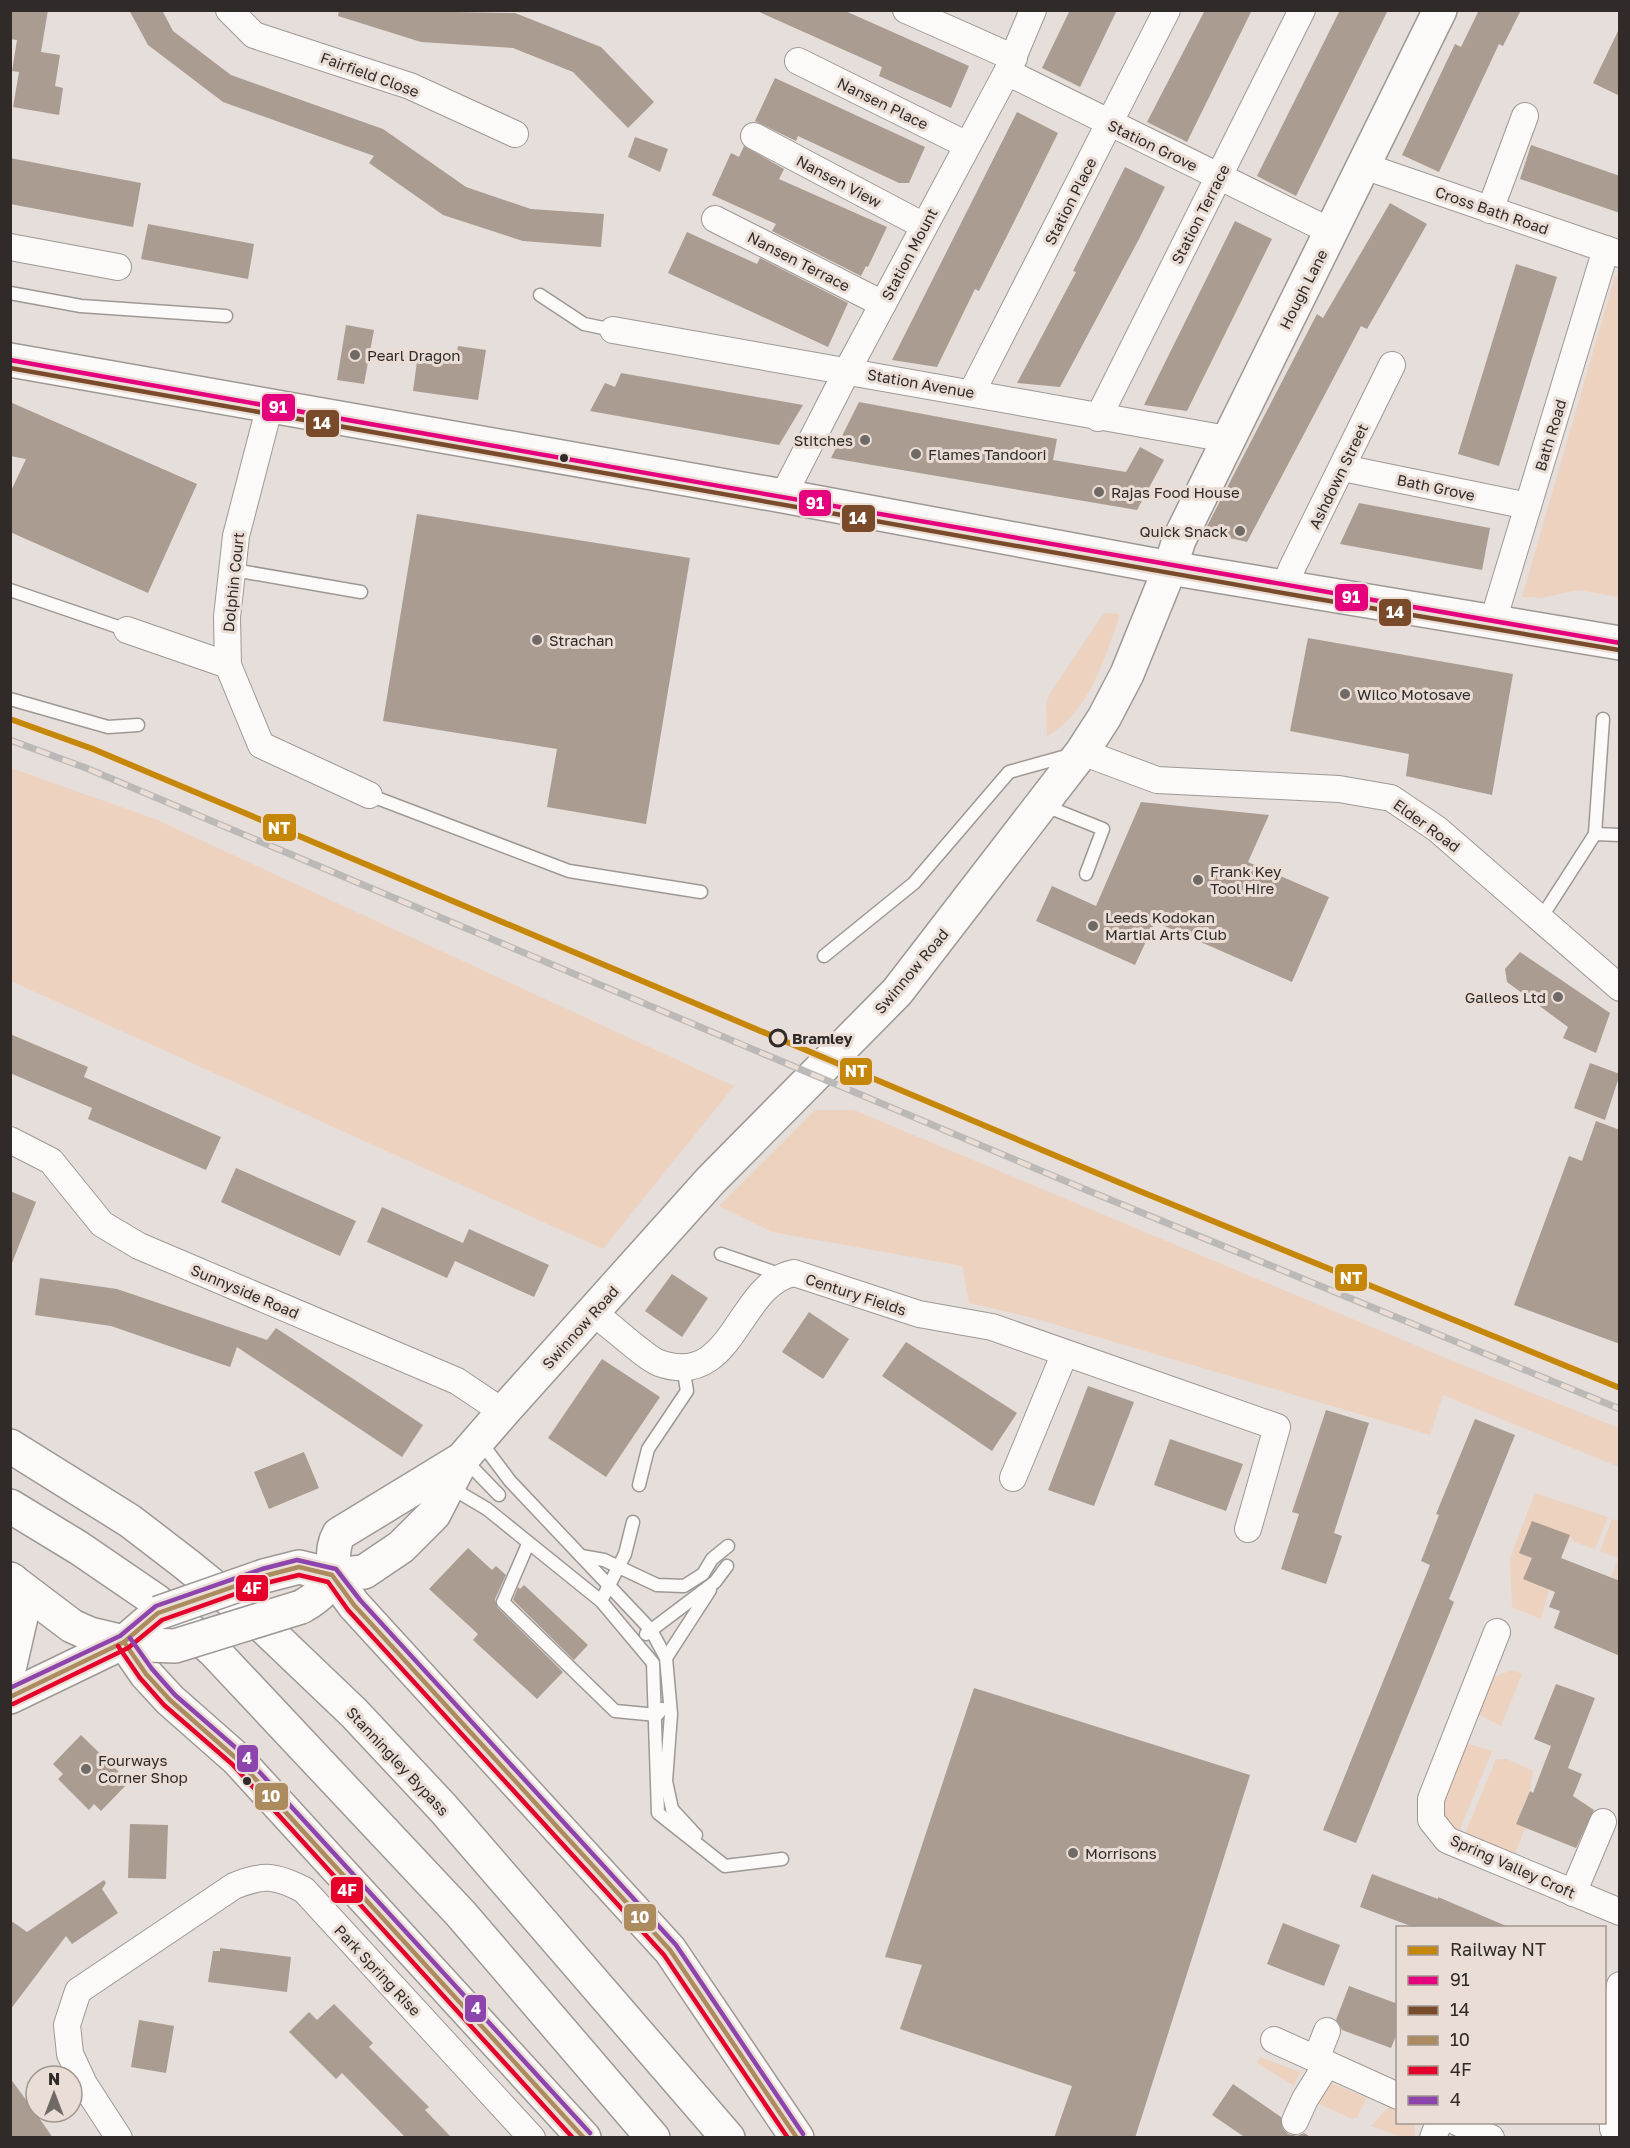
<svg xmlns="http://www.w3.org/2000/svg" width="1630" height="2148" font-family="'Golos Text',sans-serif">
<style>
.green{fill:#eed2c0}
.building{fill:#ab9c92}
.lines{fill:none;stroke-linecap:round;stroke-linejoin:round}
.lane-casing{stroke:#9e9895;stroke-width:15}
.street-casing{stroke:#9e9895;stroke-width:28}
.secondary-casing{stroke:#9e9895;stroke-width:36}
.highway-casing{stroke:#9e9895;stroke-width:36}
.lane{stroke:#fbfaf9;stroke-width:12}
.street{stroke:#fbfaf9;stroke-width:26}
.secondary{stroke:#fbfaf9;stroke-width:33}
.highway{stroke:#fbfaf9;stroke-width:33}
.rail-casing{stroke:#bbb9b8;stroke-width:7}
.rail{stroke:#eaddd5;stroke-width:4.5;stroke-dasharray:14;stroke-linecap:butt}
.secondary-bridge-casing{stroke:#9e9895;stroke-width:36;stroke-linecap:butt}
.secondary-bridge{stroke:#fbfaf9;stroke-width:33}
.bus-1-casing{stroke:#eaddd5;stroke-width:9}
.bus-2-casing{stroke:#eaddd5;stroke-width:9}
.bus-3-casing{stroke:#eaddd5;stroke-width:9}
.bus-4-casing{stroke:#eaddd5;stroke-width:9}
.bus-5-casing{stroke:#eaddd5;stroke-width:9}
.bus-1{stroke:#e5007d;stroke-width:4.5}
.bus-2{stroke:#7a4b2a;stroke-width:4.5}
.bus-3{stroke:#ac8b5e;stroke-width:4.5}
.bus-4{stroke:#e4002b;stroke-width:4.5}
.bus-5{stroke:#8e44ad;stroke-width:4.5}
.rail-1-casing{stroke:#eaddd5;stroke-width:10}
.rail-1{stroke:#c5870a;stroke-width:6}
.poi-dot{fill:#6f6a66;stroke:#eaddd5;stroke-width:2}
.bus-dot{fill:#302b28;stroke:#eaddd5;stroke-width:2}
.stop-dot{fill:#eaddd5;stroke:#302b28;stroke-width:3}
.labels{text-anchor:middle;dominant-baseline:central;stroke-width:6;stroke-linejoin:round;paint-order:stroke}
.street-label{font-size:15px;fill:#302b28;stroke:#eaddd5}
.poi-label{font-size:15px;fill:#302b28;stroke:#eaddd5;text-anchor:start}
.stop-label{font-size:15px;font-weight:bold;fill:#302b28;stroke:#eaddd5;text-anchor:start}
.line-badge{stroke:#eaddd5;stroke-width:2}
.badge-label{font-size:16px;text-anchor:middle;font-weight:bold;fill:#fff}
</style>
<rect width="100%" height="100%" fill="#e5deda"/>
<g class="green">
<polygon points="1615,276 1620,278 1619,597 1579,590 1540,598 1522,597"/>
<path d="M1104,613L1119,614L1118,622C1100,668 1091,708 1047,737L1046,705L1049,695Z"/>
<polygon points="11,768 155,819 734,1086 603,1249 11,981"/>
<polygon points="815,1110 854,1110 1453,1361 1619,1428 1619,1467 1443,1395 1430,1435 1033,1318 969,1303 962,1266 772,1232 719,1206"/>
<polygon points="1535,1493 1608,1517 1595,1549 1574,1542 1570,1536 1549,1590 1541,1619 1512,1607 1510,1558"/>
<polygon points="1612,1519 1619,1521 1619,1609 1602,1602 1618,1558 1600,1551"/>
<polygon points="1513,1670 1522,1674 1501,1726 1474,1712 1490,1678"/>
<polygon points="1463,1742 1492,1751 1456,1839 1442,1817 1441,1800"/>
<polygon points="1496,1759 1507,1759 1533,1771 1530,1791 1516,1824 1525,1828 1515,1854 1465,1834"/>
<polygon points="1260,2057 1300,2072 1294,2086 1257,2063"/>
<polygon points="1327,2081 1367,2098 1357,2117 1352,2119 1313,2101"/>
<polygon points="1389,2107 1397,2110 1398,2122 1415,2123 1415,2137 1401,2137 1371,2126"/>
</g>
<g class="building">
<polygon points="10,10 48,10 41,52 60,55 55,86 63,88 59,115 13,107 19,72 12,71 17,40 10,39"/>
<polygon points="129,10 162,10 173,31 231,75 383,129 466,187 531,209 604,214 601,247 523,241 443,215 369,163 374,156 223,102 148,45"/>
<polygon points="339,10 515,13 601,47 654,102 628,128 573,72 513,48 421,42 338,16"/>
<polygon points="755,10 843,10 969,66 951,108 879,76 882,67"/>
<polygon points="1070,10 1117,10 1080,87 1042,68"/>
<polygon points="1205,10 1252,10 1187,142 1147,122"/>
<polygon points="1340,10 1388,10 1296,196 1257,176"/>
<polygon points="1479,10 1521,10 1503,46 1499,44 1439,172 1402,155 1455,44 1461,47"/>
<polygon points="1620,27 1620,96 1593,83"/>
<polygon points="775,78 925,147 909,183 899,183 798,136 796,141 755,121"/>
<polygon points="1017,112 1058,133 1012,226 979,291 975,289 937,367 892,360"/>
<polygon points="635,137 668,149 660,172 628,157"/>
<polygon points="1531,145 1620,176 1620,213 1520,179"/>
<polygon points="744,146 784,169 779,179 887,227 868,267 866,266 861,276 772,231 776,224 712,195 731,153 739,157"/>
<polygon points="10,158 141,183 133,227 10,204"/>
<polygon points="1125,167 1165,187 1139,239 1060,387 1017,383 1076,272 1073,271"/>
<polygon points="1390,203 1427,224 1410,254 1367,329 1361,326 1247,542 1204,532 1317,314 1323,318"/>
<polygon points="1235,221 1272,239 1187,411 1144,405"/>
<polygon points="148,224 254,244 248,279 141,259"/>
<polygon points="687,232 757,264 760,258 848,303 828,347 668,273"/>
<polygon points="1516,264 1557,277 1499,466 1458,454"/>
<polygon points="346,325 374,330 364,384 337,380"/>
<polygon points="458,346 486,350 478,400 413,391 418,354 456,359"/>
<polygon points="621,373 803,405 779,445 590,411 605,383 615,387"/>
<polygon points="10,402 197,484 148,593 10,532 10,493 26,459 10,456"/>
<polygon points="859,402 1057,439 1053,460 1126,472 1140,447 1164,460 1137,510 831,458"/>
<polygon points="1359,503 1490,528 1482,570 1340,544"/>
<polygon points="417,514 690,558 646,824 547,807 557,749 383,721"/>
<polygon points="1308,638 1513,674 1492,795 1406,776 1409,754 1290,731"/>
<polygon points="1141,802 1269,815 1248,862 1329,897 1292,982 1155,922 1135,965 1036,921 1052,886 1096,906"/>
<polygon points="1520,952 1610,1013 1596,1053 1563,1038 1568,1027 1507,982 1505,969"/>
<polygon points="10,1034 88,1067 84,1077 221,1137 206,1170 88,1119 92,1108 10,1073"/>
<polygon points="1590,1063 1620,1074 1605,1120 1574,1108"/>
<polygon points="1596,1121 1620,1130 1620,1344 1514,1305 1569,1156 1582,1161"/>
<polygon points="236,1168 356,1221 340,1256 221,1202"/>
<polygon points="10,1191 36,1202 12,1263 10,1263"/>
<polygon points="382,1207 463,1243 469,1229 549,1265 534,1297 455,1261 447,1278 367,1242"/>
<polygon points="672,1274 708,1298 682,1337 645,1311"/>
<polygon points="40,1278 117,1289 267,1340 276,1328 423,1425 402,1457 237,1347 230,1367 111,1326 35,1315"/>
<polygon points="809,1312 849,1339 823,1379 782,1352"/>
<polygon points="906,1342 1017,1413 992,1451 882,1376"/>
<polygon points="602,1359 660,1397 606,1477 548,1438"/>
<polygon points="1088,1386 1134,1402 1094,1506 1048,1490"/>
<polygon points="1326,1410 1369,1423 1334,1533 1342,1536 1326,1584 1281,1569 1299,1514 1292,1512"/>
<polygon points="1475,1419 1515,1435 1449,1599 1454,1602 1356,1843 1323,1830 1430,1565 1421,1561 1439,1515 1436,1514"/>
<polygon points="1170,1439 1243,1464 1226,1511 1154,1485"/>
<polygon points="304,1452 319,1488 269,1509 254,1472"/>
<polygon points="1532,1521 1570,1535 1561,1558 1620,1581 1620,1656 1554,1628 1560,1611 1549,1607 1555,1592 1523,1579 1532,1558 1519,1553"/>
<polygon points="468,1548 492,1570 496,1566 506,1575 495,1599 497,1607 563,1672 537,1699 473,1640 478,1634 429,1589"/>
<polygon points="524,1585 588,1645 574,1660 513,1600 518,1587 520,1589"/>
<polygon points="1556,1684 1595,1698 1568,1768 1582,1774 1573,1796 1594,1810 1576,1848 1516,1824 1530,1791 1533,1793 1551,1746 1534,1739"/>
<polygon points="974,1688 1250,1775 1135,2138 1054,2138 1072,2086 900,2029 922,1965 885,1957"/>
<polygon points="81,1735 129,1782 101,1811 94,1804 89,1810 58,1779 63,1774 53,1764"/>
<polygon points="130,1824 168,1825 166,1879 128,1878"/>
<polygon points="1372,1874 1438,1899 1438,1897 1511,1928 1416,1928 1360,1907"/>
<polygon points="104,1880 106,1883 102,1889 118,1913 72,1944 66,1936 10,2010 10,1920 27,1932"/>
<polygon points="1283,1923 1340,1945 1324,1986 1267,1964"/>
<polygon points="220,1948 291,1957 287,1992 208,1982 213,1951 220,1951"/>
<polygon points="1349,1986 1398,2004 1398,2031 1391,2048 1342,2030 1336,2020"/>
<polygon points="334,2004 373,2043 369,2047 429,2107 425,2110 452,2138 406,2138 342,2073 336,2079 289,2032 309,2012 317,2020"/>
<polygon points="139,2020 174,2026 166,2073 131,2067"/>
<polygon points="10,2078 35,2112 53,2138 10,2138"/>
<polygon points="1233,2084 1281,2117 1283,2129 1288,2134 1297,2136 1304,2133 1312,2138 1246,2138 1212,2115"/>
</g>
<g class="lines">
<defs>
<g id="lane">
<polyline points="10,293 81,306 226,316"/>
<polyline points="540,295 584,324 613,330"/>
<polyline points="234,570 361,592"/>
<polyline points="10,590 127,630"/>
<polyline points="10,699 108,727 138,725"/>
<polyline points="369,795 569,871 701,892"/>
<polyline points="1043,805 1103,829 1086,874"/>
<polyline points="1595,834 1620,835"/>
<polyline points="1541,918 1595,834 1603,719"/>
<polyline points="824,956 914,883 1009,772 1070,755"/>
<polyline points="721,1254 782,1275"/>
<polyline points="480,1441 510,1481 651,1630 666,1658 671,1714 666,1781 672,1809 696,1835"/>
<polyline points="464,1459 499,1495"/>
<polyline points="639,1485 648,1449 687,1391 683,1367"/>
<polyline points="450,1487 487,1509 601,1601 653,1663 658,1813 725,1866 782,1859"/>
<polyline points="528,1544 503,1602 615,1711 657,1715 662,1709"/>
<polyline points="581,1556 604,1560 657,1585 684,1586 703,1574 712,1559 728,1546"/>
<polyline points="601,1601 625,1554 633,1522"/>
<polyline points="646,1634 715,1582 727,1566"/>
<polyline points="666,1658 710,1590"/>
</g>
<g id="street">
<polyline points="229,10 254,35 410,86 515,134"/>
<polyline points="906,10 1014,58"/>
<polyline points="798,61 967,145"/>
<polyline points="1007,72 1332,232"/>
<polyline points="754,136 924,226"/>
<polyline points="1364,166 1620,254"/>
<polyline points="1490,210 1525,116"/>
<polyline points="715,219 883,304"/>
<polyline points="10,247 118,267"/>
<polyline points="613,330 1227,439"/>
<polyline points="972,392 1167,10"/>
<polyline points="270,405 236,536 227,617 228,665 261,745 369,795"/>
<polyline points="1098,418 1302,10"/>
<polyline points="1343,468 1528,506"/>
<polyline points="783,496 847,371 1007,72 1033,10"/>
<polyline points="1285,586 1292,568 1392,365"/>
<polyline points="1493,621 1606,249"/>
<polyline points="127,630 228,665"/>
<polyline points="1082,752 1157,780 1339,789 1391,798 1437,829 1620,988"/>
<polyline points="10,1140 51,1161 102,1224 139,1246 457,1381 503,1412"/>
<path d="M593,1313C610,1324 644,1357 659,1363C734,1390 737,1284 794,1273L919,1314L992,1327L1277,1427L1248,1529"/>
<polyline points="1013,1478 1064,1355"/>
<polyline points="1497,1632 1431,1799 1431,1820 1447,1840 1620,1912"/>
<polyline points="1573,1893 1603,1822"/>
<polyline points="1620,1985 1610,2050 1613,2129 1620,2131"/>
<polyline points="1274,2040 1398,2096"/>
<polyline points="1316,2059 1327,2031"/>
<polyline points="1295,2121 1305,2099 1327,2064"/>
<polyline points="1457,2122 1491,2138"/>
<path d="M119,2138L84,2084L70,2054L67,2025L78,1991L234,1886C264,1874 275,1875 304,1890L532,2138"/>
<polyline points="1433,2138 1439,2122"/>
</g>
<g id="secondary">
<polyline points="10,360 783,496 1170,568 1620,643"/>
<polyline points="264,1576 299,1567 332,1575 364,1572 401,1547 434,1514 463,1458 503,1412 711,1180 897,992 1082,752 1104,718 1127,674 1170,568 1179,540 1440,10"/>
<path d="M301,1607C314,1600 330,1588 332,1572C335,1558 331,1548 339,1534L462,1459"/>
<polyline points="10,1665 21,1617 13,1581"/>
<polyline points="10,1697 124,1642 158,1613"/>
</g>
<g id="highway">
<polyline points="10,1446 130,1521 186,1564 266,1629 354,1713 443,1808 728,2138"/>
<polyline points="10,1506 79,1548 155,1600 213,1650 461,1914 653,2138"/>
<polyline points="332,1575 354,1605 670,1950 797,2138"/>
<polyline points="10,1579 72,1626 90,1634 124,1642 146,1674 170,1700 237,1759 584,2138"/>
</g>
</defs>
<use href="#lane" class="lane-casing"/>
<use href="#street" class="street-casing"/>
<use href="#secondary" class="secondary-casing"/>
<use href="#highway" class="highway-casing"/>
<use href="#lane" class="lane"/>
<use href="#street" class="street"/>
<use href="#secondary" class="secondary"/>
<use href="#highway" class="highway"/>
<defs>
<polyline id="rail" points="10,740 86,768 1089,1191 1620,1409"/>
</defs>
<use href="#rail" class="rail-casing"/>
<use href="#rail" class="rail"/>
<defs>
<g id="secondary-bridge">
<polyline points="158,1613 264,1576"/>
<polyline points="149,1645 175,1646 301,1607"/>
</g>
</defs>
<use href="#secondary-bridge" class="secondary-bridge-casing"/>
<use href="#secondary-bridge" class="secondary-bridge"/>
<defs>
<path id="bus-1" d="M10,360C547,454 1082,553 1620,643"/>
<path id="bus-2" d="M10,368C547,462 1082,561 1619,650"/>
<g id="bus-3">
<polyline points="124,1642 146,1674 170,1700 237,1759 584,2138"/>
<polyline points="10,1697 124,1642 158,1613 264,1576 299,1567 332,1575 354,1605 670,1950 797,2138"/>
</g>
<g id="bus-4">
<polyline points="118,1646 140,1678 164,1705 232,1764 573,2138"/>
<polyline points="13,1704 128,1648 162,1620 266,1583 299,1575 328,1582 348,1610 664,1955 788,2138"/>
</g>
<g id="bus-5">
<polyline points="130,1638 152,1669 175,1695 243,1754 590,2133"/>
<polyline points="10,1688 120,1636 156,1606 262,1569 297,1560 336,1569 360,1600 676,1945 803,2134"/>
</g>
</defs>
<use href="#bus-1" class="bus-1-casing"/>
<use href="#bus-2" class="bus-2-casing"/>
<use href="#bus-3" class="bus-3-casing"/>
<use href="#bus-4" class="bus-4-casing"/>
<use href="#bus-5" class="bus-5-casing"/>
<use href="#bus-1" class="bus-1"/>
<use href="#bus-2" class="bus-2"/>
<use href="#bus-3" class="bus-3"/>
<use href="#bus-4" class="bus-4"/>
<use href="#bus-5" class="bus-5"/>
<defs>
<polyline id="rail-1" points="10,719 93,749 1137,1190 1620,1388"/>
</defs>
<use href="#rail-1" class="rail-1-casing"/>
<use href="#rail-1" class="rail-1"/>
</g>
<g class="poi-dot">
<circle cx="355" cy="355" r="6"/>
<circle cx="865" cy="440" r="6"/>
<circle cx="916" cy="454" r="6"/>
<circle cx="1099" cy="492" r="6"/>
<circle cx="1240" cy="531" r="6"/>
<circle cx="537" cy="640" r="6"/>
<circle cx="1345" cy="694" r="6"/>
<circle cx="1198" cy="880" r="6"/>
<circle cx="1093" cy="926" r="6"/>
<circle cx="1558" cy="997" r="6"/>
<circle cx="86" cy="1769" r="6"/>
<circle cx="1073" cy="1853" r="6"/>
</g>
<g class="bus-dot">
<circle cx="564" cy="458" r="5"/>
<circle cx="247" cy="1781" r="5"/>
</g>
<circle class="stop-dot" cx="778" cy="1038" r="8"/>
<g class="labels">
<g class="street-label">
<text transform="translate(370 74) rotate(20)">Fairfield Close</text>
<text transform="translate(883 103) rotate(26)">Nansen Place</text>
<text transform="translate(1153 145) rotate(26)">Station Grove</text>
<text transform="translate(839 181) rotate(28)">Nansen View</text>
<text transform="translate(1070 201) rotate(-63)">Station Place</text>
<text transform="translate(1492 210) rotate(19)">Cross Bath Road</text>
<text transform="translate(1200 214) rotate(-63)">Station Terrace</text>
<text transform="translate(909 254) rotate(-62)">Station Mount</text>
<text transform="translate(799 261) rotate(27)">Nansen Terrace</text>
<text transform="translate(1303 289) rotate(-63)">Hough Lane</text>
<text transform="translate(921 383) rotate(10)">Station Avenue</text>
<text transform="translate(1550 435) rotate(-73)">Bath Road</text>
<text transform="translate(1338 476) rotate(-64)">Ashdown Street</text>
<text transform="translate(1436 487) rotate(12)">Bath Grove</text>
<text transform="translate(233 582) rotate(-84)">Dolphin Court</text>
<text transform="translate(1427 825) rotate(36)">Elder Road</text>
<text transform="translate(911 971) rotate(-50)">Swinnow Road</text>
<text transform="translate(245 1291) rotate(23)">Sunnyside Road</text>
<text transform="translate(856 1294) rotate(18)">Century Fields</text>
<text transform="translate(580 1327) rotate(-48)">Swinnow Road</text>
<text transform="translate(398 1761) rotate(47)">Stanningley Bypass</text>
<text transform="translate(1513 1866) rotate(24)">Spring Valley Croft</text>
<text transform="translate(378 1970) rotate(47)">Park Spring Rise</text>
</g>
<g class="poi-label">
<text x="367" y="355">Pearl Dragon</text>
<text x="853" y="440" text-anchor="end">Stitches</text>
<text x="928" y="454">Flames Tandoori</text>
<text x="1111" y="492">Rajas Food House</text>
<text x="1228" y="531" text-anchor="end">Quick Snack</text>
<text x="549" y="640">Strachan</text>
<text x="1357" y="694">Wilco Motosave</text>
<text x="1210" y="871">Frank Key<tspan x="1210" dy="17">Tool Hire</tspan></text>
<text x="1105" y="917">Leeds Kodokan<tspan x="1105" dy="17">Martial Arts Club</tspan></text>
<text x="1546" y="997" text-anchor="end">Galleos Ltd</text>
<text x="98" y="1760">Fourways<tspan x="98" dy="17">Corner Shop</tspan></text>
<text x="1085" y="1853">Morrisons</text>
</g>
<g class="stop-label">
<text x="792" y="1038">Bramley</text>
</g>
</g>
<g class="line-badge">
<rect x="261" y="393" width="35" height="29" rx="6" fill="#e5007d"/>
<rect x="305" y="409" width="35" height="29" rx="6" fill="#7a4b2a"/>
<rect x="798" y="489" width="34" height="28" rx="6" fill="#e5007d"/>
<rect x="841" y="504" width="35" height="29" rx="6" fill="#7a4b2a"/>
<rect x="1334" y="583" width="35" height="29" rx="6" fill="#e5007d"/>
<rect x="1378" y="598" width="34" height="29" rx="6" fill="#7a4b2a"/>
<rect x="262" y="813" width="35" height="29" rx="6" fill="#c5870a"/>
<rect x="839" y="1057" width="34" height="29" rx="6" fill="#c5870a"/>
<rect x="1334" y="1263" width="34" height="29" rx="6" fill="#c5870a"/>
<rect x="235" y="1574" width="34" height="28" rx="6" fill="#e4002b"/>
<rect x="236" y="1744" width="23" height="29" rx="6" fill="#8e44ad"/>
<rect x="254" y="1782" width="35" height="29" rx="6" fill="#ac8b5e"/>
<rect x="330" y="1876" width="34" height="28" rx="6" fill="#e4002b"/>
<rect x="623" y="1903" width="34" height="29" rx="6" fill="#ac8b5e"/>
<rect x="464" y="1994" width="23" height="29" rx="6" fill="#8e44ad"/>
</g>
<g class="badge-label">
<text x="278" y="413">91</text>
<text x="322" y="429">14</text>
<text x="815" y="509">91</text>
<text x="858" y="524">14</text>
<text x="1351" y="603">91</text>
<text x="1395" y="618">14</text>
<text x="279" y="834">NT</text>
<text x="856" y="1077">NT</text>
<text x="1351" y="1284">NT</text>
<text x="252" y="1594">4F</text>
<text x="247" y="1764">4</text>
<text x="271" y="1802">10</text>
<text x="347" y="1896">4F</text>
<text x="640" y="1923">10</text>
<text x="476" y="2014">4</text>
</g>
<rect width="1630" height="2148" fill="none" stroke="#302b28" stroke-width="24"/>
<rect x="1396" y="1926" width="210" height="198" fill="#eaddd5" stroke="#a09690" stroke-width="1.5"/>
<rect x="1408" y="1946" width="30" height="9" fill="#c5870a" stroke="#a09690" stroke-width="1.5"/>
<text x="1450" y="1956" font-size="18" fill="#302b28">Railway NT</text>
<rect x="1408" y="1976" width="30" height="9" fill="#e5007d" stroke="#a09690" stroke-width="1.5"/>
<text x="1450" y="1986" font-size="18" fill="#302b28">91</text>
<rect x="1408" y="2006" width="30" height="9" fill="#7a4b2a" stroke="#a09690" stroke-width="1.5"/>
<text x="1450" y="2016" font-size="18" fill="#302b28">14</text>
<rect x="1408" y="2036" width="30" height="9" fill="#ac8b5e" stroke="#a09690" stroke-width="1.5"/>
<text x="1450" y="2046" font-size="18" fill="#302b28">10</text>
<rect x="1408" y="2066" width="30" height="9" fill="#e4002b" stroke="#a09690" stroke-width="1.5"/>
<text x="1450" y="2076" font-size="18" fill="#302b28">4F</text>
<rect x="1408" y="2096" width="30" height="9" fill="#8e44ad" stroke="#a09690" stroke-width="1.5"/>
<text x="1450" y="2106" font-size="18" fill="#302b28">4</text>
<g transform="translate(54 2094)"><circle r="28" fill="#eaddd5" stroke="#a09690" stroke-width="1.5"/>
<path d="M0-4.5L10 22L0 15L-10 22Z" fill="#6f6a66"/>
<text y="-9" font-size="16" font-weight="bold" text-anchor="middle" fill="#302b28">N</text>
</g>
</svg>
